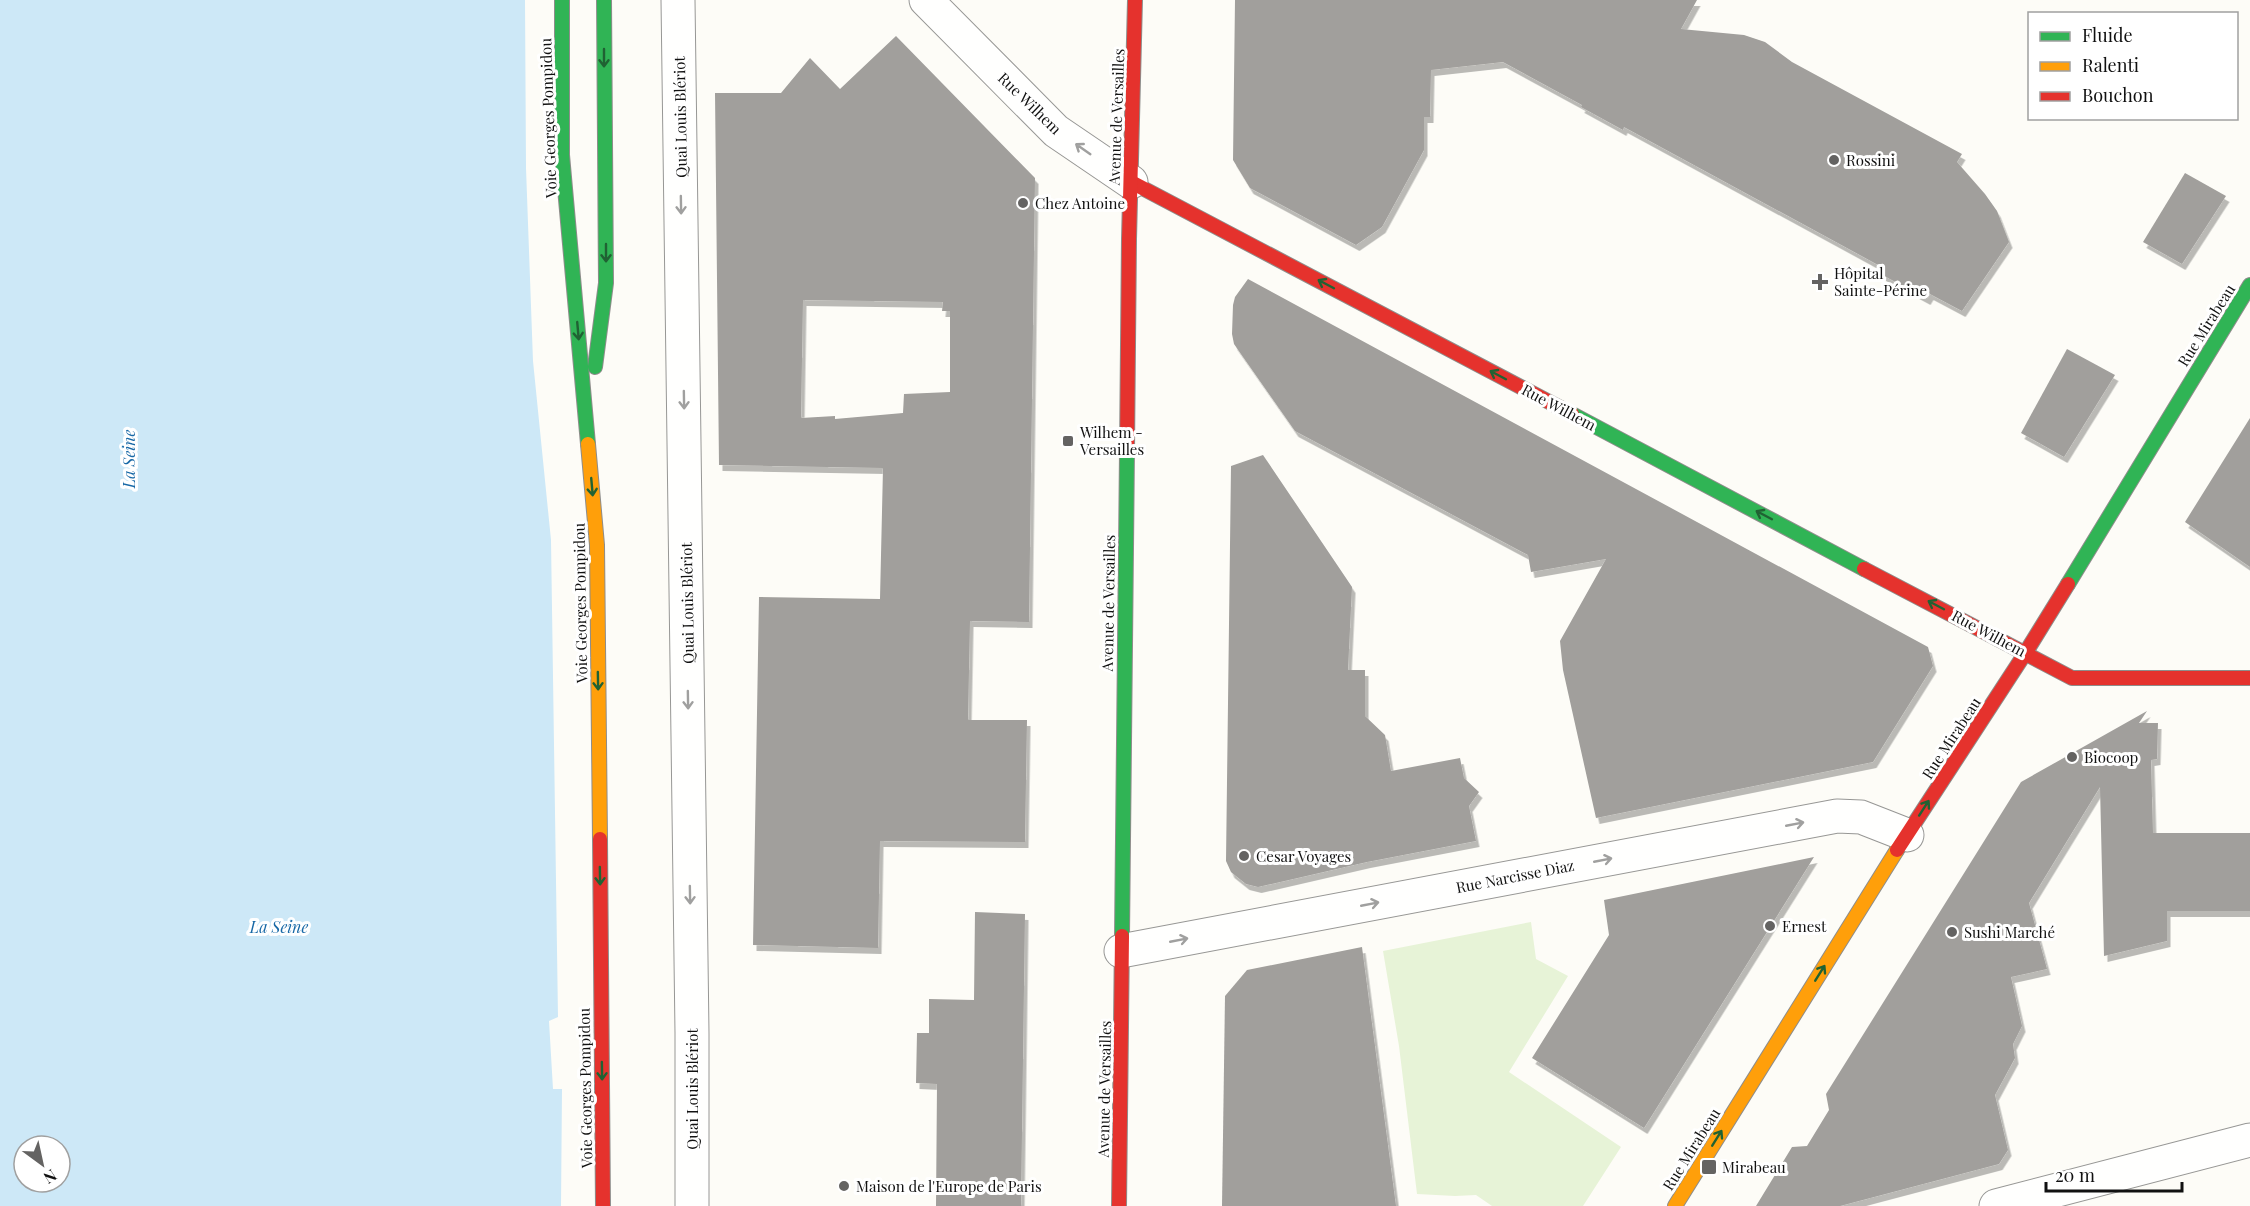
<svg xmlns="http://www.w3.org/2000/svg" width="2250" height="1206" font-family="'Playfair Display',serif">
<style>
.green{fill:#e7f3d7}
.water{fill:#cde8f7;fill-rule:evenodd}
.building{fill:#a19f9c;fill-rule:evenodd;filter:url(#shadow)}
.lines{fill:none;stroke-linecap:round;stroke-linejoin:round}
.street-casing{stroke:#979795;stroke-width:35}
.fast-casing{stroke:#8e8d8b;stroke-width:16}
.slow-casing{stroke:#8e8d8b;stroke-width:16}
.jam-casing{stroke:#8e8d8b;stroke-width:16}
.street{stroke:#fffffe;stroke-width:33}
.fast{stroke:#30b455;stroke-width:14}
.slow{stroke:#ff9f0a;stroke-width:14}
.jam{stroke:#e5322d;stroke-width:14}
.oneway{stroke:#206233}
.oneway2{stroke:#a0a09f}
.poi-dot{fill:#646362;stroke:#fff;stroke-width:2}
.labels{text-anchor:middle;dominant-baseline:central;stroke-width:6;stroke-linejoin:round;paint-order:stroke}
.street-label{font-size:15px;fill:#111;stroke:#fff}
.poi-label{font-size:15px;fill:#111;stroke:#fff;text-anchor:start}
.water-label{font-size:16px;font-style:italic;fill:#1768a6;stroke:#fff}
</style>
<defs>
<filter id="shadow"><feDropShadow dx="3.5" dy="6" stdDeviation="0" flood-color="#0004"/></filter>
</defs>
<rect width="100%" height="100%" fill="#fdfcf7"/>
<polygon class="green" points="1531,922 1536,959 1568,976 1509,1072 1621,1147 1583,1206 1492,1206 1476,1195 1455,1196 1417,1194 1399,1046 1383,951"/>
<path class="water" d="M0,0H525L526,168L533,361L551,540L558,1017L549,1021L553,1089H562L561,1206H0ZM24,1146H60V1182H24Z"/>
<g class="building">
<polygon points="1235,0 1697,0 1681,29 1744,35 1765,42 1792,62 1962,154 1957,162 1985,194 1997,211 2009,242 1962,311 1930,294 1927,299 1877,272 1880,266 1847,248 1624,127 1623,130 1581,107 1582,105 1503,62 1431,70 1430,117 1424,117 1424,150 1382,227 1356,245 1250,188 1233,160"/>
<path d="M896,36L1035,178L1029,622L970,621L968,720H1027L1025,842L880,841L878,948L753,945L759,597L880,599L883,468L719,465L715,93H781L810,58L840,89ZM803,300L943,302L942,311H950V392L904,394L903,413L835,419V416L801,418Z"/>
<polygon points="2185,173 2226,196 2182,264 2143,242"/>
<polygon points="1248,279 1928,647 1933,666 1873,762 1596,818 1563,670 1560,641 1606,559 1531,572 1528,555 1295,431 1234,344 1232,334 1233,305 1235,297"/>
<polygon points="2067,349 2115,375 2064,457 2021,433"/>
<polygon points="2250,418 2250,567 2185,522"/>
<polygon points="1263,455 1352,587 1348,670 1365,670 1365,716 1385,735 1391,771 1460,758 1464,778 1479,792 1469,806 1476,841 1367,862 1258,887 1246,884 1231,872 1226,861 1231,466"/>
<polygon points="2147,711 2139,723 2158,723 2157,759 2151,760 2153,833 2250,833 2250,911 2167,911 2167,941 2104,956 2100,787 2029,903 2047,969 2011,977 2022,1026 2013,1044 2015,1058 1995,1095 2008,1150 1999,1164 1840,1206 1756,1206 1792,1147 1807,1146 1829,1110 1826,1094 2021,782"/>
<polygon points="1814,857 1644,1128 1532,1058 1609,935 1604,900"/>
<polygon points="975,912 1025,914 1021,1206 936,1206 937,1084 916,1083 917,1033 929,1033 929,999 974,1000"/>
<polygon points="1362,947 1396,1206 1222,1206 1225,996 1247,970"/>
</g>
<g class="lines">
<defs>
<g id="street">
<polyline points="678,0 692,1033 692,1206"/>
<polyline points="926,0 1056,131 1131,182"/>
<polyline points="1121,951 1837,816 1861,817 1907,835"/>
<polyline points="1996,1206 2250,1140"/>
</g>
<g id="fast">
<polyline points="562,0 562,155 588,444"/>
<polyline points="595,367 606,283 604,0"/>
<polyline points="1572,414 1864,569"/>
<polyline points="2068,584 2250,285"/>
<polyline points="1122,936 1127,451"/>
</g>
<g id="slow">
<polyline points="588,444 597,545 600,839"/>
<polyline points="1675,1206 1897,850"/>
</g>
<g id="jam">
<polyline points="1131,182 1572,414"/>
<polyline points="1127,451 1129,239 1135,0"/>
<polyline points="1864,569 2072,678 2250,678"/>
<polyline points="600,839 603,1206"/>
<polyline points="1897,850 2026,652 2068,584"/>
<polyline points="1119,1206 1122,936"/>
</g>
</defs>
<use href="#street" class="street-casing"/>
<use href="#fast" class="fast-casing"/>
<use href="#slow" class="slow-casing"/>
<use href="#jam" class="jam-casing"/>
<use href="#street" class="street"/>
<use href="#fast" class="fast"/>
<use href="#slow" class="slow"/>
<use href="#jam" class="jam"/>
</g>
<defs><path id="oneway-shaft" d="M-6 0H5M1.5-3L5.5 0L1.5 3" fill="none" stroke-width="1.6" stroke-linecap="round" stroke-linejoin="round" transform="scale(1.5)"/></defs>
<g class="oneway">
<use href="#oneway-shaft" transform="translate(604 58) rotate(90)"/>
<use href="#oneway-shaft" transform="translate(606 253) rotate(90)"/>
<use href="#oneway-shaft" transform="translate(1326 284) rotate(-152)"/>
<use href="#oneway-shaft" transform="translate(578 331) rotate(85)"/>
<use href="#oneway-shaft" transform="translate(1498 375) rotate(-152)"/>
<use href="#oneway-shaft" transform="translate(592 487) rotate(85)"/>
<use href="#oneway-shaft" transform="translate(1764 515) rotate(-152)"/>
<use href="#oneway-shaft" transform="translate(1936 605) rotate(-152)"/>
<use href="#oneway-shaft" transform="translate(598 681) rotate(89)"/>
<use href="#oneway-shaft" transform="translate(1924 808) rotate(-57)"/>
<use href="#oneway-shaft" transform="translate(600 876) rotate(89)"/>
<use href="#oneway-shaft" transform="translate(1820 973) rotate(-58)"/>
<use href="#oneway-shaft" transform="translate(602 1071) rotate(89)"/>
<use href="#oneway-shaft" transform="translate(1717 1138) rotate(-58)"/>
</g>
<g class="oneway2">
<use href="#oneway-shaft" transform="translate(1083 149) rotate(-145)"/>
<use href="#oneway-shaft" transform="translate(681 205) rotate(89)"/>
<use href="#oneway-shaft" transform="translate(684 400) rotate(89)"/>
<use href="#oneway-shaft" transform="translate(688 700) rotate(89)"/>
<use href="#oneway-shaft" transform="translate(1795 824) rotate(-11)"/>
<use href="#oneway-shaft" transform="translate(1603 860) rotate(-11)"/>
<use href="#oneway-shaft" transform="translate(690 895) rotate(89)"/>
<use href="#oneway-shaft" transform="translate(1370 904) rotate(-11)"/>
<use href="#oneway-shaft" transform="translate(1179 940) rotate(-11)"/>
</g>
<g class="poi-dot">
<circle cx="1834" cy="160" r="6"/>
<circle cx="1023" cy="203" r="6"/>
<path d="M1817 273h6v6h6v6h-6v6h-6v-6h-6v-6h6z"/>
<rect x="1062" y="435" width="12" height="12" rx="3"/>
<circle cx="2072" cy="757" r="6"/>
<circle cx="1244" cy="856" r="6"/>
<circle cx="1770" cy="926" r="6"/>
<circle cx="1952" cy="932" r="6"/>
<rect x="1701" y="1159" width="16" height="16" rx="3"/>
<circle cx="844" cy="1186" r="6"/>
</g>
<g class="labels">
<g class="street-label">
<text transform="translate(1030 103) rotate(44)">Rue Wilhem</text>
<text transform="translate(680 117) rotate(-91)">Quai Louis Blériot</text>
<text transform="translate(1116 117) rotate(-88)">Avenue de Versailles</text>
<text transform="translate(548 118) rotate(-92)">Voie Georges Pompidou</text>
<text transform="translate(2206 325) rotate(-58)">Rue Mirabeau</text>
<text transform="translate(1559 407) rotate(28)">Rue Wilhem</text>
<text transform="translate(580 603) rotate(-91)">Voie Georges Pompidou</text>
<text transform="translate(687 603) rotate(-91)">Quai Louis Blériot</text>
<text transform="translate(1108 603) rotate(-89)">Avenue de Versailles</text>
<text transform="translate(1989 633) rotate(28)">Rue Wilhem</text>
<text transform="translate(1951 738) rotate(-57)">Rue Mirabeau</text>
<text transform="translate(1515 876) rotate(-11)">Rue Narcisse Diaz</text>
<text transform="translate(585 1088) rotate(-91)">Voie Georges Pompidou</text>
<text transform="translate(692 1089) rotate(-90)">Quai Louis Blériot</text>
<text transform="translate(1104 1089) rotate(-89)">Avenue de Versailles</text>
<text transform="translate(1691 1149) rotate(-58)">Rue Mirabeau</text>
</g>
<g class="poi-label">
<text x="1846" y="160">Rossini</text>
<text x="1035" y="203">Chez Antoine</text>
<text x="1834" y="273">Hôpital<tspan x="1834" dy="17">Sainte-Périne</tspan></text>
<text x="1080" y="432">Wilhem -<tspan x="1080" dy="17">Versailles</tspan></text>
<text x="2084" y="757">Biocoop</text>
<text x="1256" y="856">Cesar Voyages</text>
<text x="1782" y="926">Ernest</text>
<text x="1964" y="932">Sushi Marché</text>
<text x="1722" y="1167">Mirabeau</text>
<text x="856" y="1186">Maison de l'Europe de Paris</text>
</g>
<g class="water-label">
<text transform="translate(128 459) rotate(-90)">La Seine</text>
<text x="279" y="926">La Seine</text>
</g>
</g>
<rect x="2028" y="12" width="210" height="108" fill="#ffffff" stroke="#a0a0a0" stroke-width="1.5"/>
<rect x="2040" y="32" width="30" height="9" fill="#30b455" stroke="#a0a0a0" stroke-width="1.5"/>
<text x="2082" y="42" font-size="18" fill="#111111">Fluide</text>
<rect x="2040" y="62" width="30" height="9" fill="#ff9f0a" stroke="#a0a0a0" stroke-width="1.5"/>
<text x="2082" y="72" font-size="18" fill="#111111">Ralenti</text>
<rect x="2040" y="92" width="30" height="9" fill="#e5322d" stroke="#a0a0a0" stroke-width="1.5"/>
<text x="2082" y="102" font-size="18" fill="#111111">Bouchon</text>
<g transform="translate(42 1164) rotate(147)"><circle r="28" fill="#ffffff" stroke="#a0a0a0" stroke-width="1.5"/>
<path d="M0-4.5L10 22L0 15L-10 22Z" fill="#646362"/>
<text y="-9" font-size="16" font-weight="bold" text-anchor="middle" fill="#111111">N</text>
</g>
<path d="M2046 1182v9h136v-9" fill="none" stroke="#111111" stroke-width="3"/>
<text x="2055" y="1182" font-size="18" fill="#111111" stroke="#ffffff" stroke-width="4.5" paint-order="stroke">20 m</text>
</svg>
